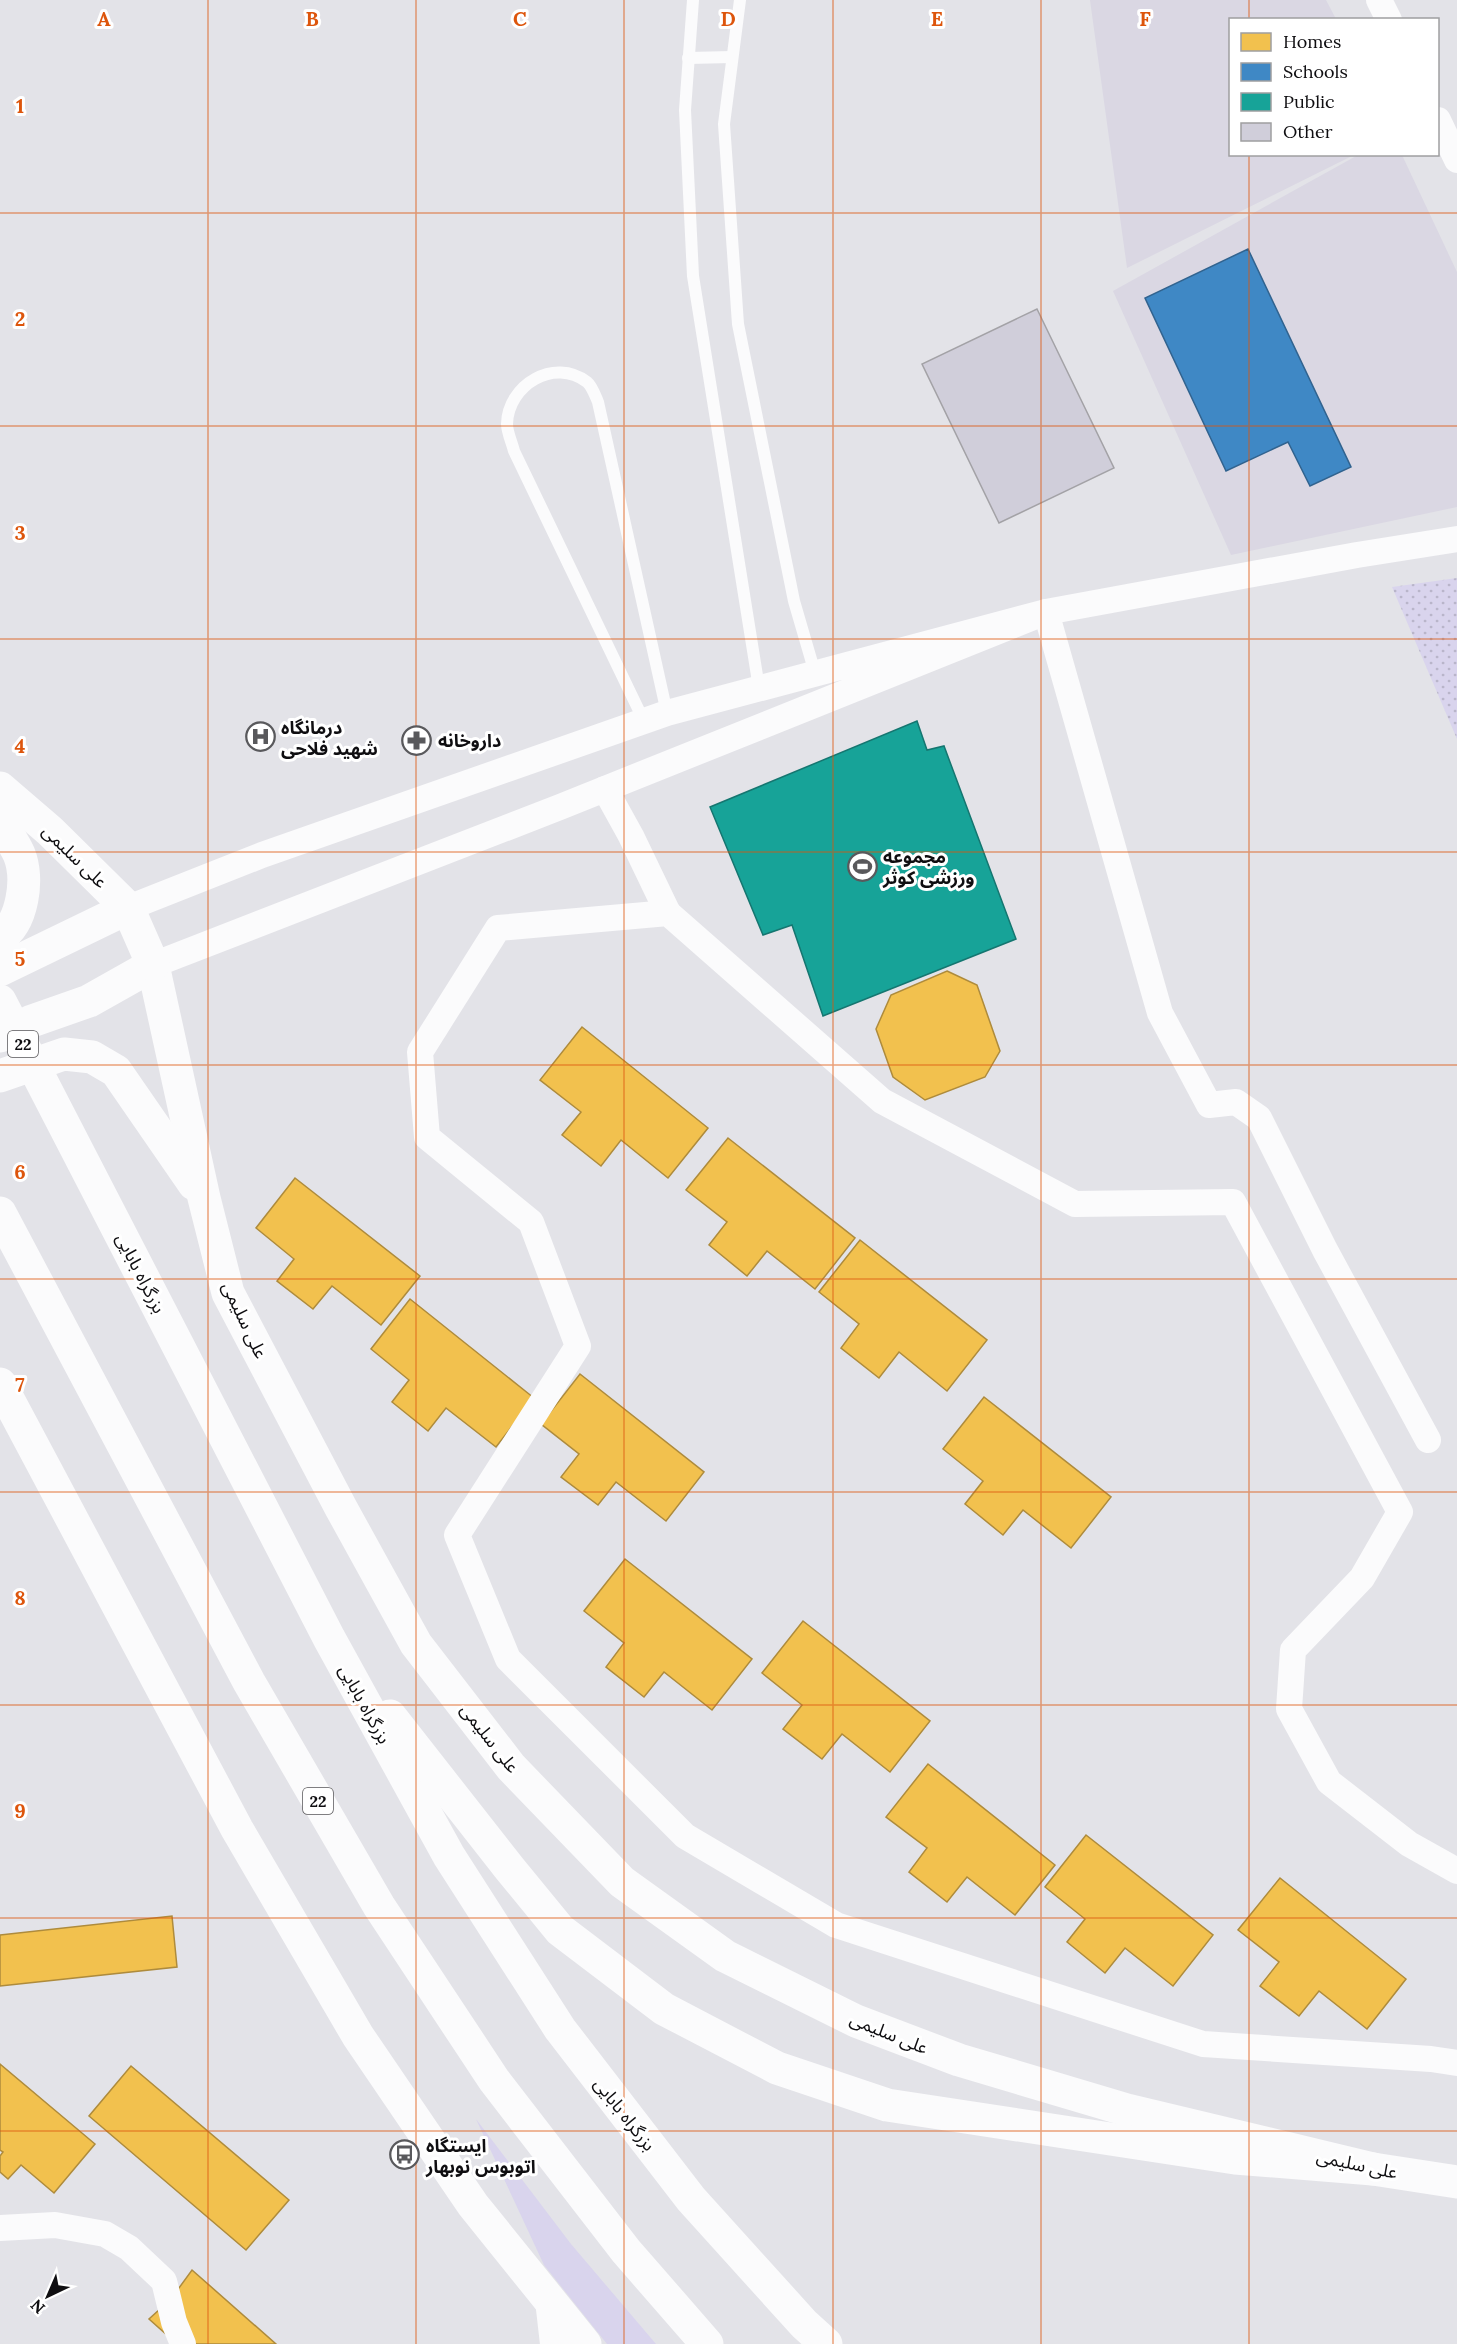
<svg xmlns="http://www.w3.org/2000/svg" width="1457" height="2344" font-family="Lora,'Noto Sans Arabic',serif">
<style>
.built{fill:#dad7e3}
.green{fill:#d9d4ed}
.park{fill:url(#park-dots)}
.homes{fill:#f2c14e;stroke:#ae8b3c;stroke-width:1.5}
.schools{fill:#3f88c5;stroke:#31638f;stroke-width:1.5}
.public{fill:#17a398;stroke:#157670;stroke-width:1.5}
.building{fill:#d0ceda;stroke:#a3a2a6;stroke-width:1.5}
.lines{fill:none;stroke-linecap:round;stroke-linejoin:round}
.lane{stroke:#fbfbfc;stroke-width:12}
.street{stroke:#fbfbfc;stroke-width:26}
.secondary{stroke:#fbfbfc;stroke-width:33}
.primary{stroke:#fbfbfc;stroke-width:33}
.highway{stroke:#fbfbfc;stroke-width:33}
.grid{fill:none;stroke:#dd550c;stroke-width:1.5;stroke-opacity:0.55}
.labels{text-anchor:middle;dominant-baseline:central;stroke-width:6;stroke-linejoin:round;paint-order:stroke}
.shield{fill:#fff;stroke:#575658;stroke-width:1.5}
.shield-label{font-size:16px;font-weight:bold;fill:#0f0e11}
.poi-label{font-size:18px;font-weight:bold;fill:#0f0e11;stroke:#fff;text-anchor:start}
.street-label{font-size:18px;fill:#0f0e11;stroke:#fff}
.grid-label{font-size:20px;text-anchor:middle;font-weight:bold;fill:#dd550c;stroke:#fff;stroke-width:6;stroke-linejoin:round;paint-order:stroke}
</style>
<defs>
<pattern id="park-dots" width="8" height="8" patternUnits="userSpaceOnUse" patternTransform="scale(1.5)"><rect width="8" height="8" fill="#d9d4ed"/><path d="M2 2h.1M6 6h.1" fill="none" stroke="#b9b5ca" stroke-width="1.8" stroke-linecap="round"/></pattern>
</defs>
<rect width="100%" height="100%" fill="#e3e3e8"/>
<g class="built">
<polygon points="1090,0 1326,0 1336,19 1230,20 1230,154 1354,155 1127,268"/>
<polygon points="1358,155 1402,155 1457,272 1457,507 1231,555 1113,291"/>
</g>
<polygon class="green" points="476,2119 571,2244 656,2344 607,2344 544,2265"/>
<polygon class="park" points="1457,578 1457,739 1392,587"/>
<g class="homes">
<polygon points="947,971 977,985 1000,1051 985,1077 925,1100 893,1077 876,1029 891,995"/>
<polygon points="582,1027 708,1128 668,1178 621,1140 601,1166 562,1135 581,1112 540,1080"/>
<polygon points="728,1138 855,1238 815,1289 767,1251 747,1276 709,1245 727,1222 686,1190"/>
<polygon points="295,1178 420,1276 381,1325 332,1286 313,1309 277,1281 294,1259 256,1228"/>
<polygon points="860,1240 987,1340 947,1391 899,1352 879,1378 841,1348 859,1324 819,1292"/>
<polygon points="410,1299 534,1398 496,1447 446,1408 428,1431 392,1402 409,1380 371,1349"/>
<polygon points="580,1374 704,1472 666,1521 616,1482 598,1505 561,1477 579,1454 541,1424"/>
<polygon points="984,1397 1111,1497 1071,1548 1023,1510 1003,1535 965,1504 983,1481 943,1449"/>
<polygon points="625,1559 752,1659 712,1710 664,1672 644,1697 606,1667 624,1643 584,1611"/>
<polygon points="803,1621 930,1721 890,1772 842,1734 822,1759 783,1729 802,1705 762,1673"/>
<polygon points="928,1764 1055,1865 1015,1915 967,1877 947,1902 909,1872 927,1848 886,1817"/>
<polygon points="1086,1835 1213,1935 1173,1986 1125,1948 1105,1973 1067,1942 1085,1919 1045,1887"/>
<polygon points="1280,1878 1406,1979 1367,2029 1319,1991 1299,2016 1260,1986 1279,1962 1238,1930"/>
<polygon points="172,1916 177,1967 0,1986 0,1935"/>
<polygon points="0,2064 95,2144 54,2193 21,2165 8,2179 0,2172 0,2156 3,2152 0,2150"/>
<polygon points="131,2066 289,2200 246,2250 89,2116"/>
<polygon points="192,2270 276,2344 177,2344 149,2319 171,2299"/>
</g>
<polygon class="schools" points="1248,249 1351,467 1310,486 1288,442 1226,471 1145,298"/>
<polygon class="public" points="917,721 927,750 944,746 1016,939 823,1016 792,925 763,935 710,807"/>
<polygon class="building" points="1037,309 1114,468 999,523 922,364"/>
<g class="lines">
<g class="lane">
<polyline points="693,0 685,110 693,276 759,688"/>
<polyline points="740,0 724,124 738,324 794,601 815,673"/>
<polyline points="688,58 732,57"/>
<path d="M644,721L514,451C512,443 507,432 507,424C508,385 554,357 587,382C592,386 595,395 598,402L667,713"/>
</g>
<g class="street">
<polyline points="1379,0 1389,20"/>
<polyline points="1438,120 1457,160"/>
<polyline points="605,789 631,836 668,913"/>
<polyline points="128,908 262,855 667,713 1046,612 560,807 153,965"/>
<polyline points="1428,1440 1325,1250 1259,1118 1236,1102 1209,1105 1160,1013 1046,612 1357,555 1457,539"/>
<polyline points="1457,1871 1409,1844 1329,1782 1289,1709 1293,1650 1362,1578 1400,1512 1233,1202 1075,1204 882,1101 668,913 498,928 420,1052 427,1137 531,1222 578,1346 457,1535 508,1659 685,1836 836,1925 1203,2044 1431,2059 1457,2063"/>
<polyline points="0,2228 55,2225 105,2234 129,2248 164,2281 174,2322 183,2344"/>
<polyline points="548,2300 553,2344"/>
</g>
<g class="secondary">
<polyline points="0,970 128,908"/>
<polyline points="0,1036 32,1021 89,1001 153,965 204,1198 228,1293 341,1508 416,1644 511,1767 622,1882 725,1956 856,2021 959,2060 1127,2110 1373,2169 1457,2182"/>
<polyline points="0,1076 64,1054 92,1057 116,1071 194,1184"/>
<polyline points="0,1384 237,1829 358,2036 473,2205 585,2344"/>
</g>
<g class="primary">
<polyline points="0,788 50,831 128,908 153,965"/>
<path d="M0,821C6,832 14,843 19,854C29,878 23,923 0,937"/>
</g>
<g class="highway">
<polyline points="0,1001 329,1638 449,1856 560,2029 691,2199 804,2324 826,2344"/>
<polyline points="0,1213 249,1682 379,1906 494,2080 626,2251 707,2344"/>
<polyline points="390,1716 510,1869 560,1930 664,2009 777,2068 887,2105 1235,2158 1373,2169"/>
</g>
</g>
<path class="grid" d="M208,0V2344M416,0V2344M624,0V2344M833,0V2344M1041,0V2344M1249,0V20M1249,154V2344M0,213H1457M0,426H1457M0,639H1457M0,852H1457M0,1065H1457M0,1279H1457M0,1492H1457M0,1705H1457M0,1918H1457M0,2131H1457"/>
<defs>
<symbol id="hospital-ring" viewBox="-11 -11 22 22"><circle r="9.5" fill="#fff" stroke="#59595c" stroke-width="1.5"/><path d="M-5-5h3v3.5h4V-5h3V5h-3V1.5h-4V5h-3Z" fill="#59595c"/></symbol>
<symbol id="pharmacy-ring" viewBox="-11 -11 22 22"><circle r="9.5" fill="#fff" stroke="#59595c" stroke-width="1.5"/><path d="M-2-6h4v4h4v4h-4v4h-4v-4h-4v-4h4Z" fill="#59595c"/></symbol>
<symbol id="stadium-ring" viewBox="-11 -11 22 22"><circle r="9.5" fill="#fff" stroke="#59595c" stroke-width="1.5"/><path d="M0-5a6.5 5 0 1 0 0 10a6.5 5 0 1 0 0-10ZM-3.5-1.8h7v3.6h-7Z" fill="#59595c"/></symbol>
<symbol id="bus-ring" viewBox="-11 -11 22 22"><circle r="9.5" fill="#fff" stroke="#59595c" stroke-width="1.5"/><path d="M-5-6H5V4H4V6H2V4H-2V6H-4V4H-5ZM-3.5-4V0h7V-4ZM-3.5 1.2v1.5H-2V1.2ZM2 1.2v1.5H3.5V1.2Z" fill="#59595c"/></symbol>
</defs>
<g fill-rule="evenodd">
<use href="#hospital-ring" x="244" y="720" width="33" height="33"/>
<use href="#pharmacy-ring" x="400" y="724" width="33" height="33"/>
<use href="#stadium-ring" x="846" y="850" width="33" height="33"/>
<use href="#bus-ring" x="388" y="2138" width="33" height="33"/>
</g>
<g class="labels">
<g class="shield">
<rect x="8" y="1031" width="30" height="26" rx="4.5"/>
<rect x="303" y="1788" width="30" height="26" rx="4.5"/>
</g>
<g class="shield-label">
<text x="23" y="1044">22</text>
<text x="318" y="1801">22</text>
</g>
<g class="poi-label">
<text x="281" y="727">درمانگاه<tspan x="281" dy="21">شهید فلاحی</tspan></text>
<text x="438" y="740">داروخانه</text>
<text x="883" y="856">مجموعه<tspan x="883" dy="21">ورزشی کوثر</tspan></text>
<text x="426" y="2145">ایستگاه<tspan x="426" dy="21">اتوبوس نوبهار</tspan></text>
</g>
<g class="street-label">
<text transform="translate(75 856) rotate(44)">علی سلیمی</text>
<text transform="translate(141 1273) rotate(63)">بزرگراه بابایی</text>
<text transform="translate(245 1320) rotate(65)">علی سلیمی</text>
<text transform="translate(365 1704) rotate(61)">بزرگراه بابایی</text>
<text transform="translate(490 1738) rotate(52)">علی سلیمی</text>
<text transform="translate(889 2033) rotate(22)">علی سلیمی</text>
<text transform="translate(625 2114) rotate(52)">بزرگراه بابایی</text>
<text transform="translate(1357 2164) rotate(12)">علی سلیمی</text>
</g>
</g>
<g class="grid-label">
<text x="104" y="26">A</text>
<text x="312" y="26">B</text>
<text x="520" y="26">C</text>
<text x="728" y="26">D</text>
<text x="937" y="26">E</text>
<text x="1145" y="26">F</text>
<text x="20" y="113">1</text>
<text x="20" y="326">2</text>
<text x="20" y="540">3</text>
<text x="20" y="753">4</text>
<text x="20" y="966">5</text>
<text x="20" y="1179">6</text>
<text x="20" y="1392">7</text>
<text x="20" y="1605">8</text>
<text x="20" y="1818">9</text>
</g>
<rect x="1229" y="18" width="210" height="138" fill="#ffffff" stroke="#9f9fa0" stroke-width="1.5"/>
<rect x="1241" y="33" width="30" height="18" fill="#f2c14e" stroke="#9f9fa0" stroke-width="1.5"/>
<text x="1283" y="48" font-size="18" fill="#0f0e11">Homes</text>
<rect x="1241" y="63" width="30" height="18" fill="#3f88c5" stroke="#9f9fa0" stroke-width="1.5"/>
<text x="1283" y="78" font-size="18" fill="#0f0e11">Schools</text>
<rect x="1241" y="93" width="30" height="18" fill="#17a398" stroke="#9f9fa0" stroke-width="1.5"/>
<text x="1283" y="108" font-size="18" fill="#0f0e11">Public</text>
<rect x="1241" y="123" width="30" height="18" fill="#d0ceda" stroke="#9f9fa0" stroke-width="1.5"/>
<text x="1283" y="138" font-size="18" fill="#0f0e11">Other</text>
<g transform="translate(48 2296) rotate(224)" stroke="#ffffff" stroke-width="4.5" paint-order="stroke">
<path d="M0-4.5L10 22L0 15L-10 22Z" fill="#0f0e11"/>
<text y="-9" font-size="16" font-weight="bold" text-anchor="middle" fill="#0f0e11">N</text>
</g>
</svg>
